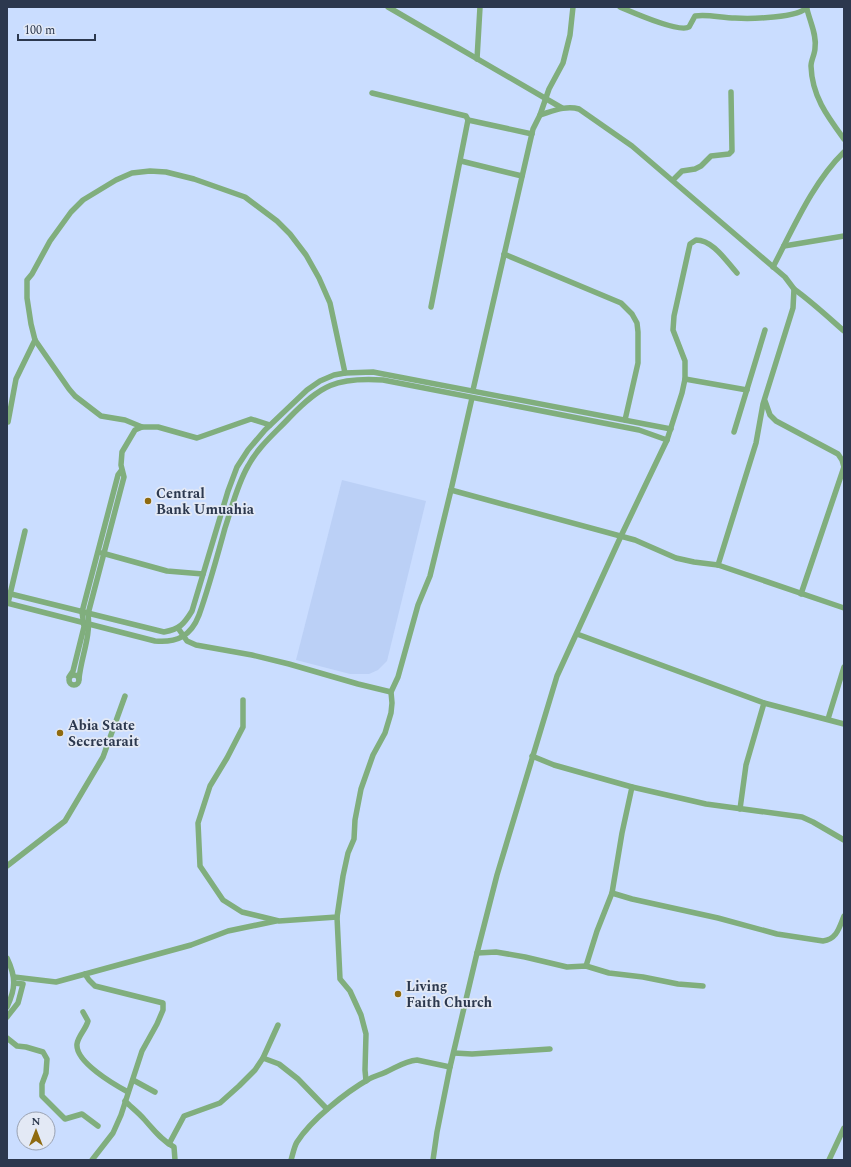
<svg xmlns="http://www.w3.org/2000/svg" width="851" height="1167" font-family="Spectral,serif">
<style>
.built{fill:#bbd0f6}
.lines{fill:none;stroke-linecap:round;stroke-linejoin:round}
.minor{stroke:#80ae7d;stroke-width:5.5}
.poi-dot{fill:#8f6a0f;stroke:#e3e9f5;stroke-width:1.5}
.labels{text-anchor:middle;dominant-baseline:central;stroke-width:3.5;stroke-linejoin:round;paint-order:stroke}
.poi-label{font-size:14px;font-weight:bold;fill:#2c384e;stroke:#e3e9f5;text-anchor:start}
</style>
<rect width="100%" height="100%" fill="#caddff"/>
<polygon class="built" points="342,480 426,501 387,661 378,670 369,674 350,674 296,660"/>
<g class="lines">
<g class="minor">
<polyline points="388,7 562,108"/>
<path d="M620,7C632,12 679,33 689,27L695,16C708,14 722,18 735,18C749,19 800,18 807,7"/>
<path d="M807,9C810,22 817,35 815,48C815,54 811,60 811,66C812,96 827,116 844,139"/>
<polyline points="477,59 480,7"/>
<polyline points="372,93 466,116 468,120 431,307"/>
<polyline points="540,115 549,89 563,63 570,35 573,7"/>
<polyline points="468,120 532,134"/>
<polyline points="461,161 522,176"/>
<polyline points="673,180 682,171 695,169 701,166 711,156 729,154 732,151 731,92"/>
<polyline points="784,246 844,236"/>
<polyline points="504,254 621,303 632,314 637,323 638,332 638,363 625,420"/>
<path d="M773,267C793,229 813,182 844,152"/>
<path d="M794,289C812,302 828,317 844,331"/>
<polyline points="685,379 747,390"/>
<path d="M473,390L533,129L540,115C553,111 566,105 579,109L632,146L785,277L794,289L793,308L763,404L756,443L718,565"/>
<polyline points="472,398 451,490 635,540 676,558 694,562 718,565 844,608"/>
<polyline points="765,401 770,415 776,421 838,454 842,460 844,467"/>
<polyline points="8,422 16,379 35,340"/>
<polyline points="142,427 125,420 101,416 75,396 69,389 35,340 31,324 27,298 27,280 32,274 50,241 71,212 83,200 116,180 132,173 150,171 166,172 194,179 245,197 277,221 290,234 306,255 319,278 330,303 345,373"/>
<polyline points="734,432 765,330"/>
<polyline points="102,553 167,571 203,574"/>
<path d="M7,593L164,632C180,629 184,624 192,611L228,491L237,467L248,450L265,430L307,390L320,381L334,375L345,373L373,372L671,429"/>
<polyline points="801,594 844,467"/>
<path d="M7,603L155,641C177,643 191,636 199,615C209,587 217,557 225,528C232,507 237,485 248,466C258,447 275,433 289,418C321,385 336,377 383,380L639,430L667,440"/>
<polyline points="8,603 25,531"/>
<polyline points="178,628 187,641 196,645 252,655 289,664 358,684 391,692"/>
<polyline points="577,634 764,703 746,765 740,809"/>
<circle cx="74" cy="680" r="5"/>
<polyline points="69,677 73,671 84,627 82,612 118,475 121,471"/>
<path d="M79,679C81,657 91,637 88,614L124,477L121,465L122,452L135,430L142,427H158L197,438L251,419L270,425"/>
<polyline points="243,700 243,727 227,758 210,786 198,823 200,866 223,900 242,912 279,921 337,917 343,876 348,853 354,839 355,820 361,789 373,755 385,733 391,713 392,703 391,692 398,677 418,605 430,576 451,490"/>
<polyline points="764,703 844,724"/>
<polyline points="828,719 844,667"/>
<polyline points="532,756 554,765 632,787 706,804 802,817 813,822 844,840"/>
<path d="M632,787L622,833L612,893L632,899L718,918L777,934L823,941C837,939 839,928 844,916"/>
<polyline points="7,866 65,821 103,757 125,696"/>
<polyline points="337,917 340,979 350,991 361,1015 366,1034 365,1070 366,1081"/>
<polyline points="477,953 496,952 525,957 567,967 586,966 609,973 643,977 678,984 703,986"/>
<path d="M7,958C16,977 16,988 7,1007"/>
<polyline points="586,966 597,931 612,893"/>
<polyline points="85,974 89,980 95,986 163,1003 163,1010 157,1024 142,1051 121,1115 113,1133 92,1160"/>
<polyline points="14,977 56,982 191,945 228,931 276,921"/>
<path d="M83,1012L88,1021C86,1029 78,1036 77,1044C75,1062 115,1085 128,1092"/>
<polyline points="7,1017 18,1003 23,984 14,983"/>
<polyline points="7,1038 17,1046 26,1047 43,1052 47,1059 46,1073 42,1084 42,1096 65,1119 82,1114 98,1126"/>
<polyline points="454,1053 472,1054 550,1049"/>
<polyline points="263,1058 279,1064 298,1079 327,1109"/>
<polyline points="133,1080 155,1092"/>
<path d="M125,1101C131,1107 138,1112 144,1119C153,1129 161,1140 174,1147L175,1160"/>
<polyline points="169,1144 184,1116 220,1103 239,1086 255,1070 263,1058 278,1025"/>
<path d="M291,1160C293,1154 294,1147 297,1142C311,1120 346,1092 369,1079C374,1076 380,1075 386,1072C397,1067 405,1061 417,1060L450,1067"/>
<path d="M433,1160L437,1132L450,1067L477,953L497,875L557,676L621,536L667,440L682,393L685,379V361L673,330L674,316L690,244L696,240C713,240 726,261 737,273"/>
<polyline points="829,1160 844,1128"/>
</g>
</g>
<g class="poi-dot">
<circle cx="148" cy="501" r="4"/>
<circle cx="60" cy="733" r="4"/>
<circle cx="398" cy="994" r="4"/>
</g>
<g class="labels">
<g class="poi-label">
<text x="156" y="493">Central<tspan x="156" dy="16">Bank Umuahia</tspan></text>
<text x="68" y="725">Abia State<tspan x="68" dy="16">Secretarait</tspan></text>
<text x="406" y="986">Living<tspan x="406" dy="16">Faith Church</tspan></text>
</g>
</g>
<rect width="851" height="1167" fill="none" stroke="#2c384e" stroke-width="16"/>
<g transform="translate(36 1131)"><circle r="19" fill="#e3e9f5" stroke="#9aa2b2"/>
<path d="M0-3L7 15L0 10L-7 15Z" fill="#8f6a0f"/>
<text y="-6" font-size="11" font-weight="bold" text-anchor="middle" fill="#2c384e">N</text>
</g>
<path d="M18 34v6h77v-6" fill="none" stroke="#2c384e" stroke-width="2"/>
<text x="24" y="34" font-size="12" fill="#2c384e" stroke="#e3e9f5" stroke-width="3" paint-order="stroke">100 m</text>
</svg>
